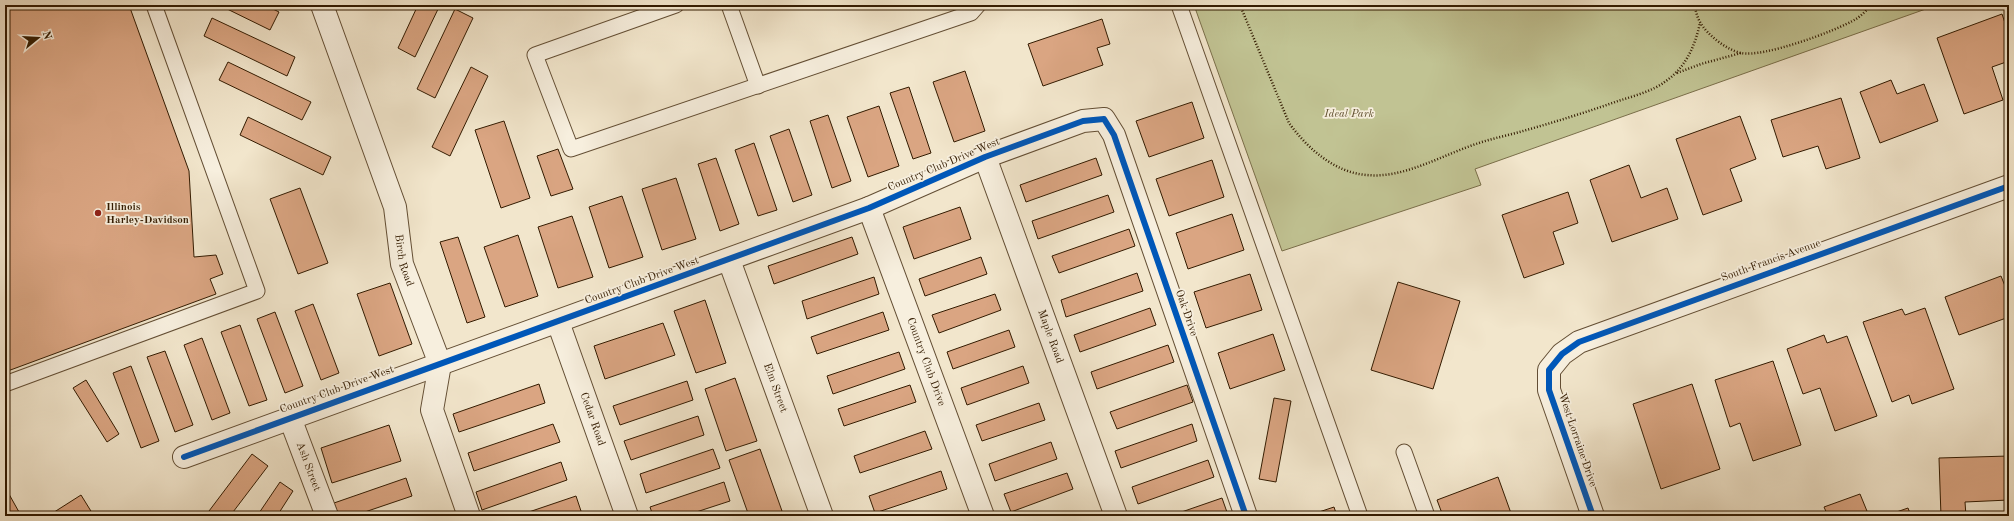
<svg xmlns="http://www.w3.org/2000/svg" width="2014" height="521" font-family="'Old Standard TT',serif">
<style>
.green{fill:#c1c393;stroke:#7a6f4a}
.building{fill:#daa582;stroke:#331b01}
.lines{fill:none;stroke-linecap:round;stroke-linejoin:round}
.lane-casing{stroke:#634e34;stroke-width:17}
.street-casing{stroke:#634e34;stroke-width:24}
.path{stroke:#331b01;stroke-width:2.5;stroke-dasharray:1 2;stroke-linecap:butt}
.lane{stroke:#f7efde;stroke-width:15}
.street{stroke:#f7efde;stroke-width:22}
.cycleway-casing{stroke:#f7efde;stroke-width:8}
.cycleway{stroke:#0057b8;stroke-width:6}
.poi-dot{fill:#8f2418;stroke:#f7efde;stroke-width:1.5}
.labels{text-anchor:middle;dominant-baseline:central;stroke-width:3.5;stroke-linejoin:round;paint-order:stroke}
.park-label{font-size:11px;font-style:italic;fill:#5e4d2d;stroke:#f7efde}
.street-label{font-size:11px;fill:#331b01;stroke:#f7efde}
.poi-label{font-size:11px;font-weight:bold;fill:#331b01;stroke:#f7efde;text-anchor:start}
</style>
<rect width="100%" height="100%" fill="#f2e6cc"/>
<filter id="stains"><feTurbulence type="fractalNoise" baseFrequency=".005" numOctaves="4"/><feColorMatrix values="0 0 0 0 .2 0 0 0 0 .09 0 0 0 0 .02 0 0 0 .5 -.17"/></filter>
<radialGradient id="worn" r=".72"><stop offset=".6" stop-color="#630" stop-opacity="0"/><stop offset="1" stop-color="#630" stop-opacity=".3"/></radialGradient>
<polygon class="green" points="1194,5 1937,5 1475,169 1481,185 1282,251"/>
<g class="building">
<polygon points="5,5 129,5 189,171 194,257 216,255 223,274 210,279 216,294 5,372"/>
<polygon points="219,5 265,5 279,12 270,30"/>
<polygon points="418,5 440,5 415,57 398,48"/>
<polygon points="455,9 473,18 435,98 417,89"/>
<polygon points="2002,14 2009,35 2009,61 1992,67 2003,100 1964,114 1937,38"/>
<polygon points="212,18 295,57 287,76 204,36"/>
<polygon points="1102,19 1110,44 1097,48 1103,65 1043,86 1028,44"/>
<polygon points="228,62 311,102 302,120 219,80"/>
<polygon points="471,67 488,76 450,156 432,147"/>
<polygon points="965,71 985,131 954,142 933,82"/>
<polygon points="1891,80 1897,94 1924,84 1938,121 1880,143 1860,92"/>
<polygon points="909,87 931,153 913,159 890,93"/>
<polygon points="1841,98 1860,158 1826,169 1818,146 1783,157 1771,120"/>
<polygon points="1192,102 1204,138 1149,157 1136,121"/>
<polygon points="879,106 899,166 868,177 847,117"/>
<polygon points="828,115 851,181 832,188 810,121"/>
<polygon points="1740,116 1756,159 1730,169 1742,201 1703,215 1676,139"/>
<polygon points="248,117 331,157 323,175 240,135"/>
<polygon points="504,121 530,198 501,208 475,130"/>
<polygon points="789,129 812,195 793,202 770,136"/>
<polygon points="754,143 777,210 758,216 735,150"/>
<polygon points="558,149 573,189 551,196 537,156"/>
<polygon points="716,158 739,224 720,231 698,164"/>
<polygon points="1096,158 1102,175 1026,202 1020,185"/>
<polygon points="1212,160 1224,197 1169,216 1156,179"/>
<polygon points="1629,165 1641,198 1667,188 1678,219 1612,242 1590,180"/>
<polygon points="676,178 696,239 662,250 642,189"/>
<polygon points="300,188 328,263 298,274 270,199"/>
<polygon points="1568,192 1578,223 1553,232 1564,264 1524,278 1502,215"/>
<polygon points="1108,195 1114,212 1038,239 1032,221"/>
<polygon points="622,196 643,257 609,268 589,207"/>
<polygon points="960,207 971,239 914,259 903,227"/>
<polygon points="1232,214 1244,250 1188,269 1176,233"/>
<polygon points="572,216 593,277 558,288 538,227"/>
<polygon points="1129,229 1135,246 1059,273 1052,256"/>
<polygon points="518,235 538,296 505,307 484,247"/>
<polygon points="458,237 485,317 467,323 440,242"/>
<polygon points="852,237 858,254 774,284 768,266"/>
<polygon points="981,257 987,274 925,296 919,279"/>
<polygon points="1137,273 1143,291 1066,317 1061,300"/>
<polygon points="1250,274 1262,310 1206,328 1194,292"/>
<polygon points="2001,276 2009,296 2009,317 1959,335 1945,297"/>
<polygon points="874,277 879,294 807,319 802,301"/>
<polygon points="1398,282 1460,301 1433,389 1371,370"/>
<polygon points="390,283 412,344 379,356 357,294"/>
<polygon points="995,294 1001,310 939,333 932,315"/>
<polygon points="705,300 726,363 696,373 674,311"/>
<polygon points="313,304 339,373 321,380 295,311"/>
<polygon points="1150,308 1156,325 1080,352 1074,335"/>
<polygon points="1925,308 1954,389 1912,404 1909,395 1892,402 1863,322 1902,309 1905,315"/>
<polygon points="275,312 303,386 285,393 257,319"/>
<polygon points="883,312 889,330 817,354 811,337"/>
<polygon points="663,323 675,355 605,379 594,346"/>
<polygon points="240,325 267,400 249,406 221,332"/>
<polygon points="1009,330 1015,347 953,369 947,352"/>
<polygon points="1273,334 1285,370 1230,389 1218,353"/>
<polygon points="1824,335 1827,343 1847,336 1877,416 1835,431 1820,388 1803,394 1787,349"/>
<polygon points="202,338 230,413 212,420 184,345"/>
<polygon points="1168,345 1174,362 1097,389 1091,372"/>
<polygon points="165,351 193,425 175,432 147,357"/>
<polygon points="899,352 905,369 833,394 827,376"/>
<polygon points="1773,361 1801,445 1753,461 1740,423 1730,427 1715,380"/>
<polygon points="131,366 159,441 141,448 113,373"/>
<polygon points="1023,366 1029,383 967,405 961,388"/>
<polygon points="735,378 757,441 726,451 705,389"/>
<polygon points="86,380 119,434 107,442 73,388"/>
<polygon points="687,381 693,400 620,425 613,406"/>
<polygon points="539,384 545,403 459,432 453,414"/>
<polygon points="1692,384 1720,469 1661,489 1633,404"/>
<polygon points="910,385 916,402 844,426 838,409"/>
<polygon points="1187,385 1193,402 1117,429 1110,412"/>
<polygon points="1274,398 1291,401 1276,482 1259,479"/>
<polygon points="1039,403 1045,420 982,441 976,425"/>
<polygon points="698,416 704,435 631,460 624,441"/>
<polygon points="553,424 560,442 474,471 468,453"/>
<polygon points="1192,424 1197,441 1121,468 1115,451"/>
<polygon points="389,425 401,461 332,483 321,448"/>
<polygon points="925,431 932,449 860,473 854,456"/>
<polygon points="1051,442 1057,459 995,481 989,464"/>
<polygon points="713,449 720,468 646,493 640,474"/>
<polygon points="760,449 782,511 769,516 749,516 729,460"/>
<polygon points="252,454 268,466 230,516 207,516 206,515"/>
<polygon points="2009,456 2009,500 1965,502 1966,516 1941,516 1939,458"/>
<polygon points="1208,460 1214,477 1138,504 1132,487"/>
<polygon points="561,462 567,480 482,510 476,492"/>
<polygon points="941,471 947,489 875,513 869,496"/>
<polygon points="1067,473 1073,489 1011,512 1004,494"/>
<polygon points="1498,477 1512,516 1443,516 1437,500"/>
<polygon points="406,478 412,496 353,516 339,516 334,503"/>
<polygon points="280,482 293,491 277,516 257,516"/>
<polygon points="724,482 730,501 684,516 653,516 650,507"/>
<polygon points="5,487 19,512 11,516 5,516"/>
<polygon points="1860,494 1869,516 1828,516 1824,507"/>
<polygon points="81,495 94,516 48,516"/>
<polygon points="576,496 582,514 577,516 517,516"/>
<polygon points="1222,498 1228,515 1170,516"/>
<polygon points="1334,507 1337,516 1307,516"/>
<polygon points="1908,508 1911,516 1885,516"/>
<polygon points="1073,512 1075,516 1061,516"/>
</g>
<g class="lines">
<defs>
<g id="lane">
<polyline points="676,5 535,55 571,149 971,13 978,5"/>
<polyline points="729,5 758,86"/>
<polyline points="1179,5 1360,516"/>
<polyline points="5,384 257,291 154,5"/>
<polyline points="1404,452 1427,516"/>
</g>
<g id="street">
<path id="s1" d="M322,5L395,207L402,264L440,364L432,410L469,516"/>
<path id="s2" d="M985,157L1116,516"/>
<path id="s3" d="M869,208L983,516"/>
<path id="s4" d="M729,260L822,516"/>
<path id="s5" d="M558,322L627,516"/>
<path id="s6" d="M290,418L327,516"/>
<polyline points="184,457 869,208 985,157 1083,121 1104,119 1114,135 1246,516"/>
<polyline points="1593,516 1549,390 1549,370 1562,354 1579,342 2009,186"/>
</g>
</defs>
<use href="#lane" class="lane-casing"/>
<use href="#street" class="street-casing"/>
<g class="path">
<path d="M1240,5L1289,123C1307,148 1335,173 1367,175C1404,179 1444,154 1479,143C1494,138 1509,135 1523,131C1555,122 1587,112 1618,101C1634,96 1653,91 1666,81C1686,67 1695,46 1700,23"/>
<path d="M1694,5C1696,11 1697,17 1700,22C1707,35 1727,50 1741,53C1763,58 1836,31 1856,19C1861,16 1867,10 1871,5"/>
<polyline points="1677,73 1701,64 1741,53"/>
</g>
<use href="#lane" class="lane"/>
<use href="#street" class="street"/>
<defs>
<g id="cycleway">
<polyline points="184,457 869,208 985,157 1083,121 1104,119 1114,135 1246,516"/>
<polyline points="1593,516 1549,390 1549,370 1562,354 1579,342 2009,186"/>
</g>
</defs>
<use href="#cycleway" class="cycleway-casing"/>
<use href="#cycleway" class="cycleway"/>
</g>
<circle class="poi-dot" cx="98" cy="213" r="4"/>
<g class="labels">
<g class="park-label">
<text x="1349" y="114">Ideal Park</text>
</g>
<g class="street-label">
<text transform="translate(944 165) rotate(-23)">Country Club Drive West</text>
<text stroke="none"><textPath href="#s1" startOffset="269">Birch Road</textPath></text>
<text transform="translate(1771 261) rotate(-20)">South Francis Avenue</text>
<text transform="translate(642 281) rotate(-20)">Country Club Drive West</text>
<text transform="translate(1186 313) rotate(71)">Oak Drive</text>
<text stroke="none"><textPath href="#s2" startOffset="191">Maple Road</textPath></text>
<text stroke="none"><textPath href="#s3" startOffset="164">Country Club Drive</textPath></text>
<text stroke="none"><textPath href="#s4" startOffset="136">Elm Street</textPath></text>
<text transform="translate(337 390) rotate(-20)">Country Club Drive West</text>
<text stroke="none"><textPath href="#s5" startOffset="103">Cedar Road</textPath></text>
<text transform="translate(1577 440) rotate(71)">West Lorraine Drive</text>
<text stroke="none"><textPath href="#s6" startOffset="52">Ash Street</textPath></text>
</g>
<g class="poi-label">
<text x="106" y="207">Illinois<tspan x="106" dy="13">Harley-Davidson</tspan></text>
</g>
</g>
<rect width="2014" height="521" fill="none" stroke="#f2e6cc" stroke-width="20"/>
<rect x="6" y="6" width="2002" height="509" fill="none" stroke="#331b01" stroke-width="2"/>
<rect x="10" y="10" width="1994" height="501" fill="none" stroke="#331b01"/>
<g transform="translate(38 38) rotate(72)" stroke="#f7efde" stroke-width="3" paint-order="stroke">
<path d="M0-3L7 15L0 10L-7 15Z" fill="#331b01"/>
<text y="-6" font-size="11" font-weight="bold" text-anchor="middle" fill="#331b01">N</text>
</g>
<rect width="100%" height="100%" filter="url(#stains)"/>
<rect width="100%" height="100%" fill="url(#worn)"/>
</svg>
